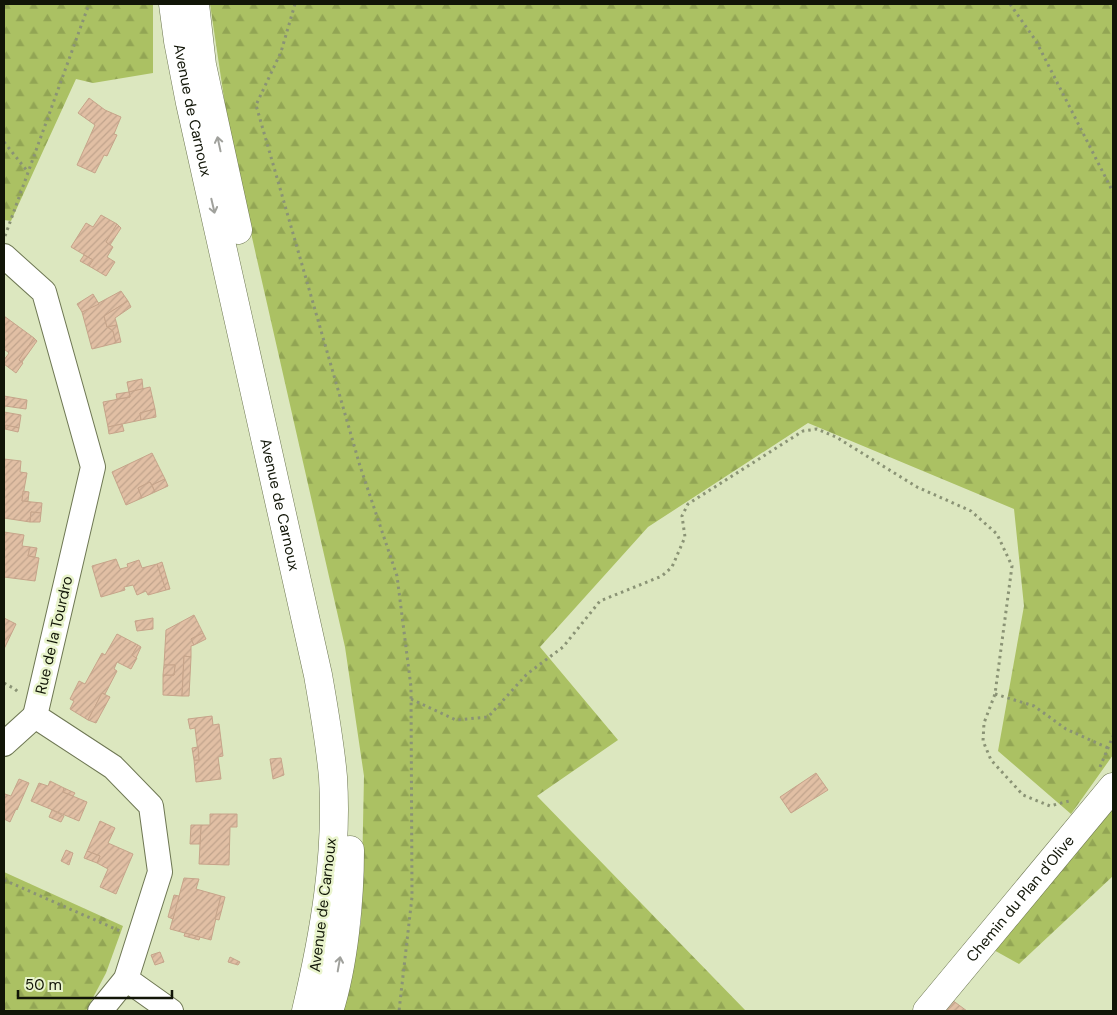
<svg xmlns="http://www.w3.org/2000/svg" width="1117" height="1015" font-family="'DM Sans',sans-serif">
<style>
.forest{fill:url(#forest-firs)}
.building{fill:url(#building-hatch);stroke:#c6a48a}
.lines{fill:none;stroke-linecap:round;stroke-linejoin:round}
.street-casing{stroke:#6e7753;stroke-width:26}
.secondary-casing{stroke:#6e7753;stroke-width:29}
.path{stroke:#8a9375;stroke-width:3;stroke-dasharray:2.5 4;stroke-linecap:butt}
.street{stroke:#fff;stroke-width:24}
.secondary{stroke:#fff;stroke-width:28}
.oneway{stroke:#a0a19c}
.labels{text-anchor:middle;dominant-baseline:central;stroke-width:5;stroke-linejoin:round;paint-order:stroke}
.street-label{font-size:15px;fill:#111507;stroke:#e9f4cc}
</style>
<defs>
<pattern id="forest-firs" width="22" height="20" patternUnits="userSpaceOnUse" patternTransform="scale(1.25)"><rect width="22" height="20" fill="#abc163"/><path d="M5 1l3.5 6h-7zM16 11l3.5 6h-7z" fill="#92a554"/></pattern>
<pattern id="building-hatch" width="6" height="6" patternUnits="userSpaceOnUse" patternTransform="scale(1.25)"><rect width="6" height="6" fill="#e1bfa4"/><path d="M-1 1l2-2M0 6l6-6M5 7l2-2" fill="none" stroke="#c0a38c"/></pattern>
</defs>
<rect width="100%" height="100%" fill="#dce7bf"/>
<g class="forest">
<polygon points="4,4 153,4 153,73 93,83 76,79 11,221 4,220"/>
<polygon points="210,4 1113,4 1113,755 1071,814 998,751 1024,606 1014,509 808,423 648,527 540,647 618,740 537,796 746,1011 338,1011 361,923 364,776 345,647 231,145"/>
<polygon points="1113,804 1113,876 1019,964 992,949"/>
<polygon points="4,872 123,926 106,973 86,1011 4,1011"/>
</g>
<g class="building">
<polygon points="89,98 105,110 121,117 114,134 117,135 107,156 104,155 95,173 77,165 95,125 78,113"/>
<polygon points="101,215 117,224 106,242 113,247 107,257 115,262 106,276 89,266 93,260 71,247 86,223 93,227"/>
<polygon points="117,224 121,228 110,245 106,242"/>
<polygon points="84,255 93,260 89,266 80,261"/>
<polygon points="121,291 128,301 104,316 107,327 113,331 116,343 92,349 82,312"/>
<polygon points="93,294 99,304 82,312 77,304"/>
<polygon points="128,301 131,307 115,318 117,325 107,327 104,316"/>
<polygon points="4,316 34,338 19,360 23,363 16,373 4,364 4,360 9,353 4,349"/>
<polygon points="117,325 121,342 116,343 113,331 108,327"/>
<polygon points="34,338 37,341 22,362 19,360"/>
<polygon points="142,379 143,389 129,392 127,382"/>
<polygon points="150,387 155,409 140,413 141,420 108,427 103,402 130,397 129,392"/>
<polygon points="129,392 130,397 117,399 116,394"/>
<polygon points="4,396 27,400 26,409 5,406 4,412 21,415 19,428 4,425"/>
<polygon points="155,409 156,417 141,420 140,413"/>
<polygon points="122,424 124,431 109,434 108,427"/>
<polygon points="6,425 19,428 18,432 5,429"/>
<polygon points="152,453 165,479 152,485 150,482 138,488 142,498 126,505 112,472"/>
<polygon points="4,459 21,461 20,472 27,473 22,501 42,503 41,513 31,512 30,522 4,518"/>
<polygon points="165,479 168,486 155,492 152,485"/>
<polygon points="150,482 155,492 142,498 138,488"/>
<polygon points="23,491 29,492 28,501 22,501"/>
<polygon points="31,512 41,513 40,522 30,522"/>
<polygon points="4,532 24,535 22,546 30,547 28,556 39,558 35,581 4,577"/>
<polygon points="30,547 37,548 35,557 28,556"/>
<polygon points="116,559 120,569 128,567 127,564 139,560 142,568 157,564 166,590 148,595 146,591 137,595 133,585 124,587 125,590 101,597 92,566"/>
<polygon points="162,562 170,589 166,590 157,564"/>
<polygon points="194,615 203,633 191,639 194,645 191,646 191,657 184,656 182,696 163,695 163,675 174,675 175,665 164,665 166,630"/>
<polygon points="4,618 16,624 4,649"/>
<polygon points="153,618 153,629 137,631 135,621"/>
<polygon points="203,633 206,639 194,645 191,639"/>
<polygon points="117,634 138,645 132,655 137,658 131,669 117,662 114,669 117,671 105,694 102,693 88,720 70,709 74,701 70,699 79,681 85,684 102,653 105,655"/>
<polygon points="138,645 141,647 136,658 132,655"/>
<polygon points="184,656 191,657 189,696 182,696"/>
<polygon points="164,665 175,665 174,675 163,675"/>
<polygon points="102,693 110,697 96,723 88,720"/>
<polygon points="212,716 213,725 219,724 223,756 218,757 221,779 196,782 194,760 199,760 195,728 190,729 188,719"/>
<polygon points="198,747 199,760 194,760 192,748"/>
<polygon points="281,758 284,775 273,779 270,759"/>
<polygon points="816,773 828,790 791,813 780,797"/>
<polygon points="19,779 29,783 17,810 16,809 10,822 4,819 4,796 5,794 11,796"/>
<polygon points="50,781 64,788 63,792 87,802 79,821 31,801 39,783 48,786"/>
<polygon points="64,788 75,793 73,796 63,792"/>
<polygon points="52,810 64,816 61,822 49,817"/>
<polygon points="210,814 237,814 237,827 230,827 229,865 199,864 201,825 210,825"/>
<polygon points="100,821 115,828 108,843 133,854 116,894 100,887 108,869 97,863 100,856 87,851"/>
<polygon points="191,825 201,825 200,844 190,844"/>
<polygon points="66,850 73,853 69,865 61,861"/>
<polygon points="87,851 100,856 97,863 84,858"/>
<polygon points="184,878 199,879 196,889 221,896 211,940 170,929"/>
<polygon points="174,895 179,896 173,919 168,917"/>
<polygon points="221,896 225,897 219,920 215,919"/>
<polygon points="185,933 200,937 199,940 184,936"/>
<polygon points="160,952 164,962 155,965 151,955"/>
<polygon points="230,957 240,962 238,965 228,962"/>
<polygon points="952,1000 967,1011 943,1011"/>
</g>
<g class="lines">
<defs>
<g id="street">
<polyline points="4,256 44,292 93,467 35,716 113,767 151,806 160,872 126,979 100,1011"/>
<polyline points="4,744 35,716"/>
<polyline points="126,979 171,1011"/>
</g>
<g id="secondary">
<path id="s1" d="M173,4L178,41L190,103L318,675C324,709 330,743 333,777C338,855 324,935 306,1011"/>
<polyline points="195,4 202,65 238,230"/>
<path d="M329,1011C344,964 350,899 350,850"/>
<path id="s2" d="M927,1011L1113,787"/>
</g>
</defs>
<use href="#street" class="street-casing"/>
<use href="#secondary" class="secondary-casing"/>
<g class="path">
<polyline points="295,4 281,52 256,105 360,466 397,576 411,687 412,897 399,1011"/>
<polyline points="1010,4 1036,41 1113,192"/>
<polyline points="4,142 28,172"/>
<polyline points="5,236 89,4"/>
<polyline points="4,683 15,689 19,693"/>
<polyline points="995,694 1034,706 1066,729 1108,748"/>
<polyline points="411,699 456,720 488,717 527,674 563,647 600,601 662,576 672,567 685,537 682,516 688,504 803,431 817,429 836,437 917,487 971,511 997,534 1012,566 995,694 984,723 983,741 991,760 1023,795 1050,806 1069,801"/>
<polyline points="1100,767 1113,736"/>
<polyline points="4,880 120,931"/>
</g>
<use href="#street" class="street"/>
<use href="#secondary" class="secondary"/>
</g>
<defs><path id="oneway-shaft" d="M-6 0H5M1.5-3L5.5 0L1.5 3" fill="none" stroke-width="1.6" stroke-linecap="round" stroke-linejoin="round" transform="scale(1.25)"/></defs>
<g class="oneway">
<use href="#oneway-shaft" transform="translate(219 144) rotate(-102)"/>
<use href="#oneway-shaft" transform="translate(213 206) rotate(77)"/>
<use href="#oneway-shaft" transform="translate(339 964) rotate(-80)"/>
</g>
<g class="labels">
<g class="street-label">
<text stroke="none"><textPath href="#s1" startOffset="108">Avenue de Carnoux</textPath></text>
<text stroke="none"><textPath href="#s1" startOffset="512">Avenue de Carnoux</textPath></text>
<text transform="translate(54 635) rotate(-77)">Rue de la Tourdro</text>
<text stroke="none"><textPath href="#s2" startOffset="146">Chemin du Plan d'Olive</textPath></text>
<text transform="translate(323 905) rotate(-83)">Avenue de Carnoux</text>
</g>
</g>
<rect width="1117" height="1015" fill="none" stroke="#111507" stroke-width="10"/>
<path d="M18 990v8h154v-8" fill="none" stroke="#111507" stroke-width="2.5"/>
<text x="25" y="990" font-size="15" fill="#111507" stroke="#e9f4cc" stroke-width="4" paint-order="stroke">50 m</text>
</svg>
